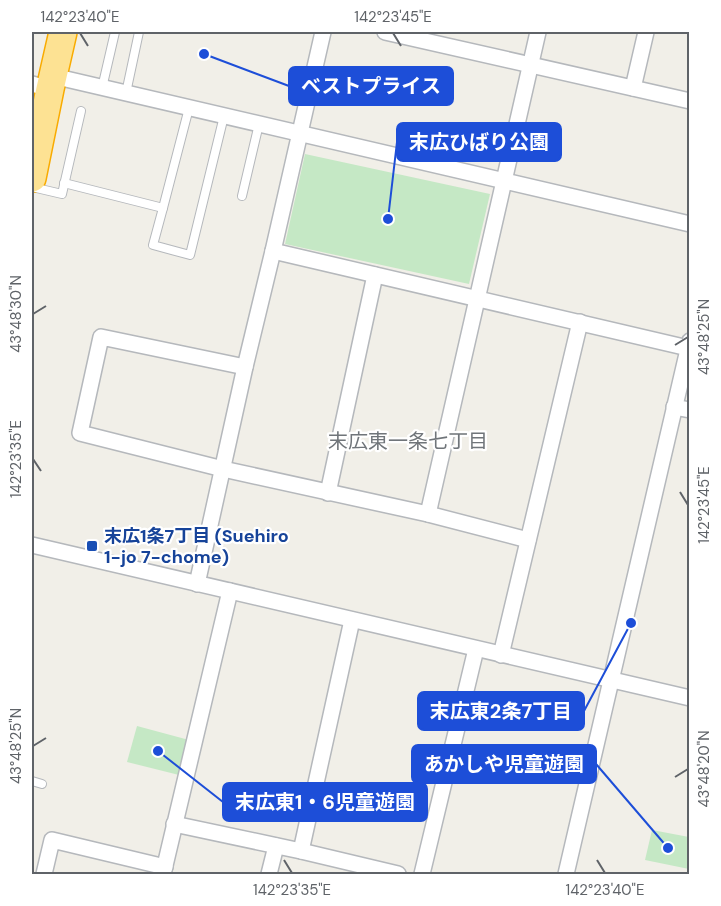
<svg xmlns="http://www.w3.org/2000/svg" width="721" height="906" font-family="'DM Sans','Noto Sans JP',sans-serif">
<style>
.green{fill:#c5e8c5}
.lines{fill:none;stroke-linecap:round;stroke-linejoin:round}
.lane-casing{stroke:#b5b8bc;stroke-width:10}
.street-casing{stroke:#b5b8bc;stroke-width:18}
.highway-casing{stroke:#f9ab00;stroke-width:30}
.lane{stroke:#fff;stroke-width:8}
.street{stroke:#fff;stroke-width:15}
.highway{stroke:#fde293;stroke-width:27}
.ticks{fill:none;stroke:#5f6368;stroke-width:2}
.transit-dot{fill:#1a4fb4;stroke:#fff;stroke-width:2}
.labels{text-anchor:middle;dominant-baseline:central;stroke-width:4.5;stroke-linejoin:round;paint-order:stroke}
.transit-label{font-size:18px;font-weight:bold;fill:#164399;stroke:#fff;text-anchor:start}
.neighbourhood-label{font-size:20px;fill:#70757a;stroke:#fff}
.leader{fill:none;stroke:#1d4ed8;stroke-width:2}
.callout-dot{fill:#1d4ed8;stroke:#fff;stroke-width:2}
.callout{fill:#1d4ed8;stroke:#1d4ed8;stroke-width:2}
.callout-label{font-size:20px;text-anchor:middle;font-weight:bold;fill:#fff}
.neatline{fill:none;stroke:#5f6368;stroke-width:2}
.ticks-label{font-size:15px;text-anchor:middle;fill:#5f6368}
</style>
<rect width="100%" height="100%" fill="#f1efe8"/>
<g class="green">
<polygon points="305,154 490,194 469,284 285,244"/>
<polygon points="137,726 189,740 179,775 127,762"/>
<polygon points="652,830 689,837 689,869 645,860"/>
</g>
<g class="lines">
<defs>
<g id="lane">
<polyline points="102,88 115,32"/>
<polyline points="126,93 139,32"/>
<polyline points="64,183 163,208 189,108"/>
<polyline points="32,187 62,194 81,111"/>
<polyline points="242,196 259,124"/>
<polyline points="163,208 153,245 190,255 224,116"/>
<polyline points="32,781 42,784"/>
</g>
<g id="street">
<polyline points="385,32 690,101"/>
<polyline points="53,76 690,224"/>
<polyline points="32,84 50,89"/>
<polyline points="633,88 646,32"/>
<polyline points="273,251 688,348"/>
<polyline points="245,367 101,337 80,433 223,469 428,514 528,540"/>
<polyline points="674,407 690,410"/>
<polyline points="328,493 375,275"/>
<polyline points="428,514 538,32"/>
<polyline points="32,545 690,698"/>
<polyline points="197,584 245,367 273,251 323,32"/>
<polyline points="501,655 580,322"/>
<polyline points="174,824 301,851 398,874"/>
<polyline points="301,851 352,620"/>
<polyline points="44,874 52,840 165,867"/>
<polyline points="163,874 230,591"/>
<polyline points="269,874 276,846"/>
<polyline points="422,874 476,649"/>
<polyline points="566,874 690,341"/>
</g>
<polyline id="highway" points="32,178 50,89 63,32"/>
</defs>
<use href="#lane" class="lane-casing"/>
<use href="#street" class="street-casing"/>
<use href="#highway" class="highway-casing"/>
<use href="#lane" class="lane"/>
<use href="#street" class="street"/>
<use href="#highway" class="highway"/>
</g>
<path class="ticks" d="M80,33L88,46M393,33L401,46M33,314L46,306M675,345L688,337M33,459L41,471M680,492L688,505M33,746L46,738M675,777L688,769M284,860L292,873M597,860L605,873"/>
<rect class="transit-dot" x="86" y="540" width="12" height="12" rx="3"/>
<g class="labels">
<g class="transit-label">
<text x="104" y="536">末広1条7丁目 (Suehiro<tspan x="104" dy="21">1-jo 7-chome)</tspan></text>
</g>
<g class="neighbourhood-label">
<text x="408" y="441">末広東一条七丁目</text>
</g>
</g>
<path class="leader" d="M204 54L289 86M388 219L397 142M631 623L584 711M668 848L596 764M158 751L223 802"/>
<g class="callout-dot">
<circle cx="204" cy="54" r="6"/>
<circle cx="388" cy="219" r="6"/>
<circle cx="631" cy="623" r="6"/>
<circle cx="668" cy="848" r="6"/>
<circle cx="158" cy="751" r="6"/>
</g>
<g class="callout">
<rect x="289" y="67" width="164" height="38" rx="6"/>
<rect x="397" y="123" width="164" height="38" rx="6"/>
<rect x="418" y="692" width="166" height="38" rx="6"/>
<rect x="412" y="745" width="184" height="38" rx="6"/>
<rect x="223" y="783" width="204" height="38" rx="6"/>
</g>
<g class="callout-label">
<text x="371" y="93">ベストプライス</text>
<text x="479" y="149">末広ひばり公園</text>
<text x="501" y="718">末広東2条7丁目</text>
<text x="504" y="771">あかしや児童遊園</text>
<text x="325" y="809">末広東1・6児童遊園</text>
</g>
<rect width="721" height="906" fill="none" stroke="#ffffff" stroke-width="66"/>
<rect x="33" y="33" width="655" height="840" class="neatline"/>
<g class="ticks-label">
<text x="80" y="22">142°23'40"E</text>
<text x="393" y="22">142°23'45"E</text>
<text transform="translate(16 314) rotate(-90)" y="5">43°48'30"N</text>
<text transform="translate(704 337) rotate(-90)" y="5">43°48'25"N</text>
<text transform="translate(16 459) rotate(-90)" y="5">142°23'35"E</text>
<text transform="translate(704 505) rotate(-90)" y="5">142°23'45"E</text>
<text transform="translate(16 746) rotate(-90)" y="5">43°48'25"N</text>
<text transform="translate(704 769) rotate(-90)" y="5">43°48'20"N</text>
<text x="292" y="895">142°23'35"E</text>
<text x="605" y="895">142°23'40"E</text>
</g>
</svg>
